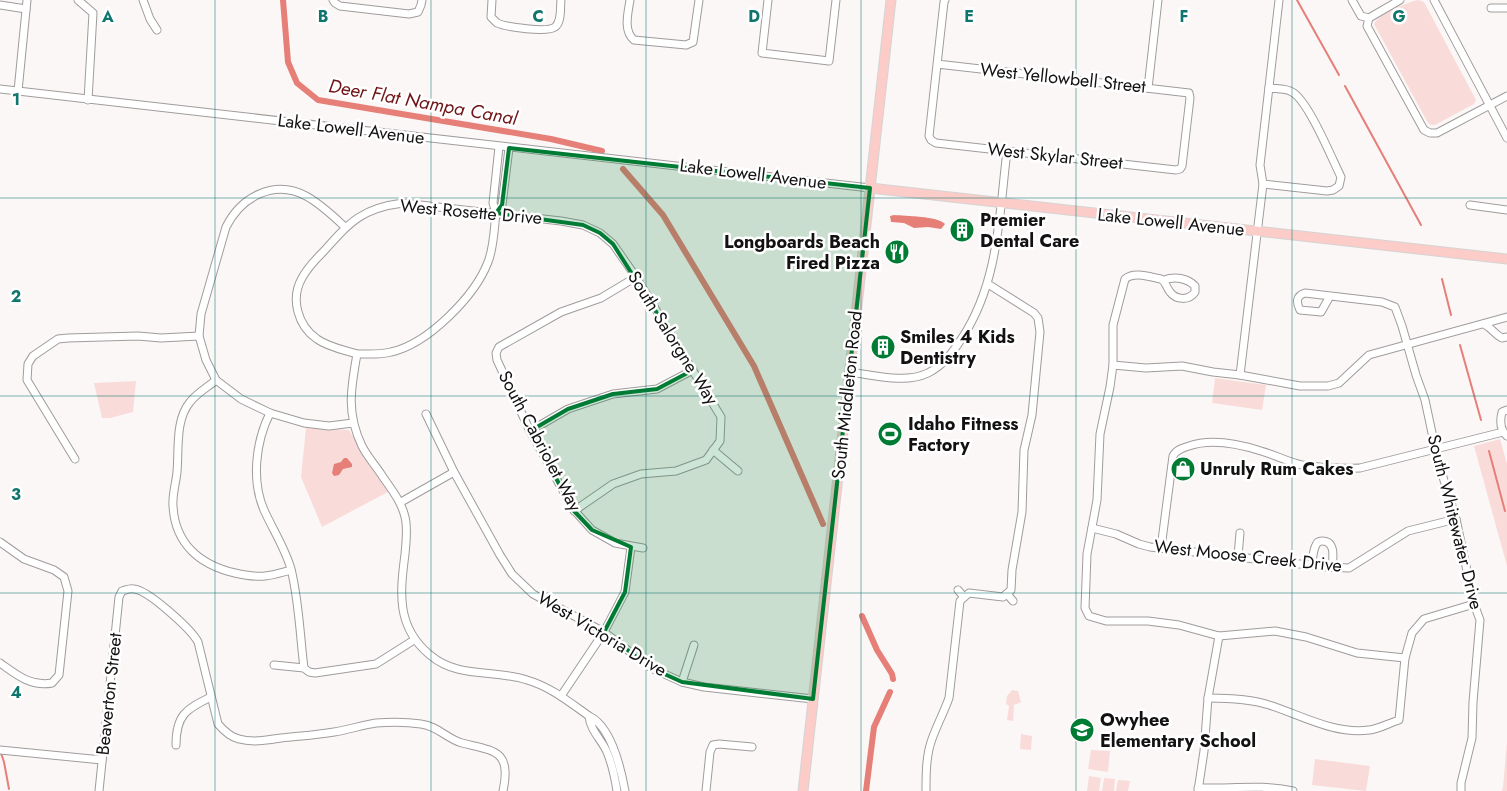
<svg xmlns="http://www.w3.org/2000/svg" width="1507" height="791" font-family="Jost,sans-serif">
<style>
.green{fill:#f9dcd9}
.water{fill:#e57f78}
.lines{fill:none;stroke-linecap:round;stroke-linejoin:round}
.stream{stroke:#e57f78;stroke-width:2}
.canal{stroke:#e57f78;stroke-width:6}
.minor-casing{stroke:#a09c9c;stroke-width:9}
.major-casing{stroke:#d5d4d4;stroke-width:11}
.minor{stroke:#fff;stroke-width:7}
.major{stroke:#fbccc8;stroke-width:9}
.marked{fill:#007b33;fill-opacity:0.2;stroke:#007b33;stroke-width:4;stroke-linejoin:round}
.grid{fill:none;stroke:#0f766e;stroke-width:1;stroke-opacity:0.55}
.labels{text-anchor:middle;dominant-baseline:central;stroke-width:5;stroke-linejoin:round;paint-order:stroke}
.street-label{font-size:18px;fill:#131111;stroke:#fff}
.poi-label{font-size:18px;font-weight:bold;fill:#131111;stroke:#fff;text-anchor:start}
.water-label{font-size:19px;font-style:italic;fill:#701517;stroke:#fff}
.grid-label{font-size:16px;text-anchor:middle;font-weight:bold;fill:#0f766e;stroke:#fff;stroke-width:5;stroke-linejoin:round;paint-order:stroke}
</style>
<rect width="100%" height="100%" fill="#fcf7f7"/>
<g class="green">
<path d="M1418,0L1424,2L1476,100L1474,104L1435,125H1431L1428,123L1374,24C1378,14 1408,2 1418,0Z"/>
<polygon points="1215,378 1266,385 1262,410 1212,403"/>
<polygon points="136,381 133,412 110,418 102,418 94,383"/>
<polygon points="306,428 349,430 388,492 322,527 301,477"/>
<polygon points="1500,439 1507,464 1507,566 1474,446"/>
<polygon points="1012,690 1018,691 1021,702 1014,705 1013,721 1007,720 1009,706 1006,704 1007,696"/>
<polygon points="1021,734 1032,736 1031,750 1020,749"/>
<polygon points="1507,742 1507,791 1502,791 1503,787"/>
<polygon points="1091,750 1110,751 1108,772 1088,769"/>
<polygon points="1315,759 1370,766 1366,791 1312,785"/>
<polygon points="1089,776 1101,778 1099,791 1087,791"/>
<polygon points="1104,778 1115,779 1114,791 1102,791"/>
<polygon points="1118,780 1130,781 1128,791 1116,791"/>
</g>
<g class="water">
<path d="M894,215C906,216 937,216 945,224L941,229L928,227L914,228L904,223L891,222L890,216Z"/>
<polygon points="344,458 347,458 352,464 352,467 343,469 339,475 334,476 332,473 334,464 341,462"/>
</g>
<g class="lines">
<g class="stream">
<polyline points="1297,0 1339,75"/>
<polyline points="1345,86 1421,225"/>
<polyline points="1442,279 1451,315"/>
<polyline points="1460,345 1481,420"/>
<polyline points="1489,451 1505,511"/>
<polyline points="1,753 4,762 9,789"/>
</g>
<g class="canal">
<polyline points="283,0 288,62 297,83 318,100 551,139 602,151"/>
<polyline points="623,169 663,215 754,366 823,524"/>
<polyline points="862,616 877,650 892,674 893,679"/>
<polyline points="866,791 874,727 890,692"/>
</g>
<defs>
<g id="minor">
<polyline points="78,0 93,13 88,100"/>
<polyline points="143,0 150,19 157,30"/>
<polyline points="333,0 335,3 340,6 409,14 418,12 421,5 422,0"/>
<path d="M492,0L491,17L497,23C506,27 547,33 555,27C562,22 560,7 561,0"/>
<path d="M630,0C628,13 623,31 634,40L686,45L693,42L699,0"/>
<polyline points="768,0 762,53 829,61 836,0"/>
<polyline points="1352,0 1361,16 1369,18"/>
<polyline points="1400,0 1369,18 1367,26 1424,130 1430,133 1437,133 1507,96"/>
<polyline points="1434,0 1507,138"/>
<polyline points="0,5 26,9"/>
<polyline points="1491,8 1507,8"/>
<polyline points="937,64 1189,93 1190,98 1182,166 1180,169 1176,170 936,143 931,140 929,136 944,2 945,0"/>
<polyline points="1148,88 1158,0"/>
<polyline points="0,89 870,188"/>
<polyline points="18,91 27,0"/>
<polyline points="499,147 493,203 496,213 502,205 509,148"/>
<path d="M1263,184L1327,191L1333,190L1339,186L1341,177C1332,159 1308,100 1292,92C1286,88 1276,89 1269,88"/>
<polyline points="1470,205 1507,210"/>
<path d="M496,213C494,229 494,247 488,262C475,296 428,344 391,352C380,355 369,354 357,354C351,388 346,413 362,446C367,456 375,465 381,474C390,488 401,500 405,517C408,529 406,542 405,554C400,593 396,627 430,655C458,679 494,669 527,680C551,687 569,702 589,716"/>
<path d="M345,227C333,216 321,204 306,196C274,179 241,197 226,227L201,314L199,336L206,360L216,380L241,399L270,413L304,423L329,426L353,423"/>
<polyline points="636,277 601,298 561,312 499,347 496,353 497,360 529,429 573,509 592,530 615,543 643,548"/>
<path d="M1164,280C1175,276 1187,278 1195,286V292C1189,301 1176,300 1170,292C1166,287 1166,282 1161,279C1150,277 1134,271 1125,279L1113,325V365L1110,387L1100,434L1097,500L1087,554L1085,608L1089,616L1106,621H1148L1179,625L1219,636L1275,631L1306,637L1357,653L1405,658L1412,633L1424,619L1474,604"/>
<path d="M1330,296L1321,312L1300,310C1296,302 1296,296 1305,293L1382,302L1395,307L1402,326L1416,375L1425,400L1438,461L1456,519L1474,604L1480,620L1473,702L1472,738L1461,783V791"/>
<path d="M1484,324C1492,328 1494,334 1502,338L1507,337"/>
<path d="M357,354C344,350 328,347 317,339C298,326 290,299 302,278C307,268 316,259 324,251C350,222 362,208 403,203L561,221L583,225L600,233L613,244L636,277L721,417L720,441L706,460L676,471L641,474L613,484L574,511"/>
<polyline points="1113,365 1146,368 1182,366 1213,372 1240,375 1300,386 1328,386 1339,383 1369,355 1507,317"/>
<path d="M849,372C874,375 905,384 928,373C944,365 953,352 962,338C999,282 999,215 1007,151"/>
<polyline points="1240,375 1263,184 1260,165 1279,0"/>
<path d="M216,380C208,387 197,393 190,402C175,420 179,450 177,472C176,483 172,495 173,506C175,544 200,565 235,573C244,575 255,577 265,576C274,575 283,572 291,570"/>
<path d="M1507,410L1502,412C1500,420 1500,430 1507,436"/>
<path d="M270,413C256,441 251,480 264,510C273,530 285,548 291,569C299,601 300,636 304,668"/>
<polyline points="426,414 454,472 500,555 512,574 533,594 604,632 651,668 682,682 704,687 813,699"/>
<polyline points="530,431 568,409 613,394 657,389 693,370"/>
<polyline points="713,450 738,471"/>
<polyline points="75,459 27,380 28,364 33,356 58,339 68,338 138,336 161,338 199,336"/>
<polyline points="401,502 454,472"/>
<polyline points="1092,528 1116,534 1139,544 1150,547 1326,567 1349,568 1408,531 1456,519"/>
<path d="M0,542L24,559L54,570L64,577L68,591L59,675L52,683C31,687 17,675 0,663"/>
<path d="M1161,548L1173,456C1176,450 1182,448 1189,446C1212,438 1239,444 1261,451C1275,455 1288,462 1302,465C1321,468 1340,469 1360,468L1503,432"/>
<polyline points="1238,556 1240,533"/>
<path d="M1311,565C1313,559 1313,550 1316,545C1317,542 1319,541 1322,541C1336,541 1333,558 1332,567"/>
<polyline points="958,590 964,597"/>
<polyline points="1007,594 1013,601"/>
<polyline points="274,665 304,668 309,672 315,673 376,664 414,640"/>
<polyline points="682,682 694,645"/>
<polyline points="561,696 604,632 625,592 631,547"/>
<path d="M1208,698C1228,698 1251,699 1269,705C1301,715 1335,735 1369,730C1379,729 1389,723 1399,720L1405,658"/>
<path d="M176,745C176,715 186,709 211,697"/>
<polyline points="0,750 102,760"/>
<path d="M1198,788C1231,789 1261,784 1293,791"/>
<path d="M99,791L119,597L122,591C126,590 130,588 134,589C148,590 191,629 198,642L218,724C224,731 230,737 239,739C253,743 268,740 281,738C299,736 317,735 334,732C348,730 362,725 376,723C390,722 407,722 421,724C438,726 447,739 462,743C494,751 512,750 503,791"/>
<path d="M617,791C615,778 612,764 607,752C601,739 590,730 589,716C611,726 621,769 625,791"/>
<polyline points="706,791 710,752 713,745 719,744 752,747"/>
<path d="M926,791C926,774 926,755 932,739C937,725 944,712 949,698L960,601L969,593L1003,597L1011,590L1012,570L1022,512L1024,450L1032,415L1040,332L1038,318L1034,313L988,284"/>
<polyline points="1198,791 1204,751 1208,698 1219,636"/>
</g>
<g id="major">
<polyline points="870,188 1507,259"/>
<polyline points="803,791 891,0"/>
</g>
</defs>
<use href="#minor" class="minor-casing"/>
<use href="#major" class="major-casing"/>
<use href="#minor" class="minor"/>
<use href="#major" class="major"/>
</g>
<path class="marked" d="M509,148L870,188L813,699L682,682L651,668L604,632L625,592L631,547L592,530L574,511L530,431L568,409L613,394L657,389L693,370L613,244L600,233L583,225L496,213L502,205Z"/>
<path class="grid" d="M215,0V791M431,0V791M646,0V791M861,0V791M1076,0V791M1292,0V791M0,198H1507M0,396H1507M0,593H1507"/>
<defs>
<symbol id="building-disc" viewBox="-11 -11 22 22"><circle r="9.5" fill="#007b33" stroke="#fff"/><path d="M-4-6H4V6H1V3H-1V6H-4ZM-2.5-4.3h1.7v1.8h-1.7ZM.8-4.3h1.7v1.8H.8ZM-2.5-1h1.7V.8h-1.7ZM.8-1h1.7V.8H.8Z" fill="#fff"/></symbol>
<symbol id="restaurant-disc" viewBox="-11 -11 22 22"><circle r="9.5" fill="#007b33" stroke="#fff"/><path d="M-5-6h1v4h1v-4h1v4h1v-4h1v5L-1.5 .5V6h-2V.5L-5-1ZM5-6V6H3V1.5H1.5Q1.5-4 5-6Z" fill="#fff"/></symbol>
<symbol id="stadium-disc" viewBox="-11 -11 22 22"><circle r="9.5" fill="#007b33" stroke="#fff"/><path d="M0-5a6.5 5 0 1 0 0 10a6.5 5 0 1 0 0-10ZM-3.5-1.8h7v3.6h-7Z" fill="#fff"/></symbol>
<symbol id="shop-disc" viewBox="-11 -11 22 22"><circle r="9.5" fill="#007b33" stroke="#fff"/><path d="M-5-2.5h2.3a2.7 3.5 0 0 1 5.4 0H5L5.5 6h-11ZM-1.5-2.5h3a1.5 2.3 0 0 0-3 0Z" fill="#fff"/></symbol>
<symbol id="school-disc" viewBox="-11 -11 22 22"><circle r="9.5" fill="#007b33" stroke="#fff"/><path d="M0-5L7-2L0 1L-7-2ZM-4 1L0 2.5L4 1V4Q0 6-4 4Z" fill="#fff"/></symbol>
</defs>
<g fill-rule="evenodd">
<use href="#building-disc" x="948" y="216" width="28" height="28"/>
<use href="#restaurant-disc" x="883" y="238" width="28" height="28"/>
<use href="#building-disc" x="869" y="333" width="28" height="28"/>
<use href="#stadium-disc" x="876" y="420" width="28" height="28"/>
<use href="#shop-disc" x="1169" y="455" width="28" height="28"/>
<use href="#school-disc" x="1068" y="716" width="28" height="28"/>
</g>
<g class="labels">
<g class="street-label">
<text transform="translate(1063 78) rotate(6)">West Yellowbell Street</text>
<text transform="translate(351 129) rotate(7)">Lake Lowell Avenue</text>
<text transform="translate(1055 156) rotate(6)">West Skylar Street</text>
<text transform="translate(753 174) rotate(7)">Lake Lowell Avenue</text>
<text transform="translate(471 212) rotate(5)">West Rosette Drive</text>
<text transform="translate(1171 222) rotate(6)">Lake Lowell Avenue</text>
<text transform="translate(673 338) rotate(58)">South Salorgne Way</text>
<text transform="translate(847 395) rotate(-84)">South Middleton Road</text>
<text transform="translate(540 441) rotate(62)">South Cabriolet Way</text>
<text transform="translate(1455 522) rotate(76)">South Whitewater Drive</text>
<text transform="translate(1248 556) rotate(6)">West Moose Creek Drive</text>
<text transform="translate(602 634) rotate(31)">West Victoria Drive</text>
<text transform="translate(109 694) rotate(-84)">Beaverton Street</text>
</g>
<g class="poi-label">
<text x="980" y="220">Premier<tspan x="980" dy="21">Dental Care</tspan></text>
<text x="880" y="242" text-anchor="end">Longboards Beach<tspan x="880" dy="21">Fired Pizza</tspan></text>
<text x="900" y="337">Smiles 4 Kids<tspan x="900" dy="21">Dentistry</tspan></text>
<text x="908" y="424">Idaho Fitness<tspan x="908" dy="21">Factory</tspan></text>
<text x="1200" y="469">Unruly Rum Cakes</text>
<text x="1100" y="720">Owyhee<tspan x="1100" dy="21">Elementary School</tspan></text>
</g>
<g class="water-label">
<text transform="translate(423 102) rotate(10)">Deer Flat Nampa Canal</text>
</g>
</g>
<g class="grid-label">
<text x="108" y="22">A</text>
<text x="323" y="22">B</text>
<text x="538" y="22">C</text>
<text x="754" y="22">D</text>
<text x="969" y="22">E</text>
<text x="1184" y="22">F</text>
<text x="1399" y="22">G</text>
<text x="16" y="105">1</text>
<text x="16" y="302">2</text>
<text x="16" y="500">3</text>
<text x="16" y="698">4</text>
</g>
</svg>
